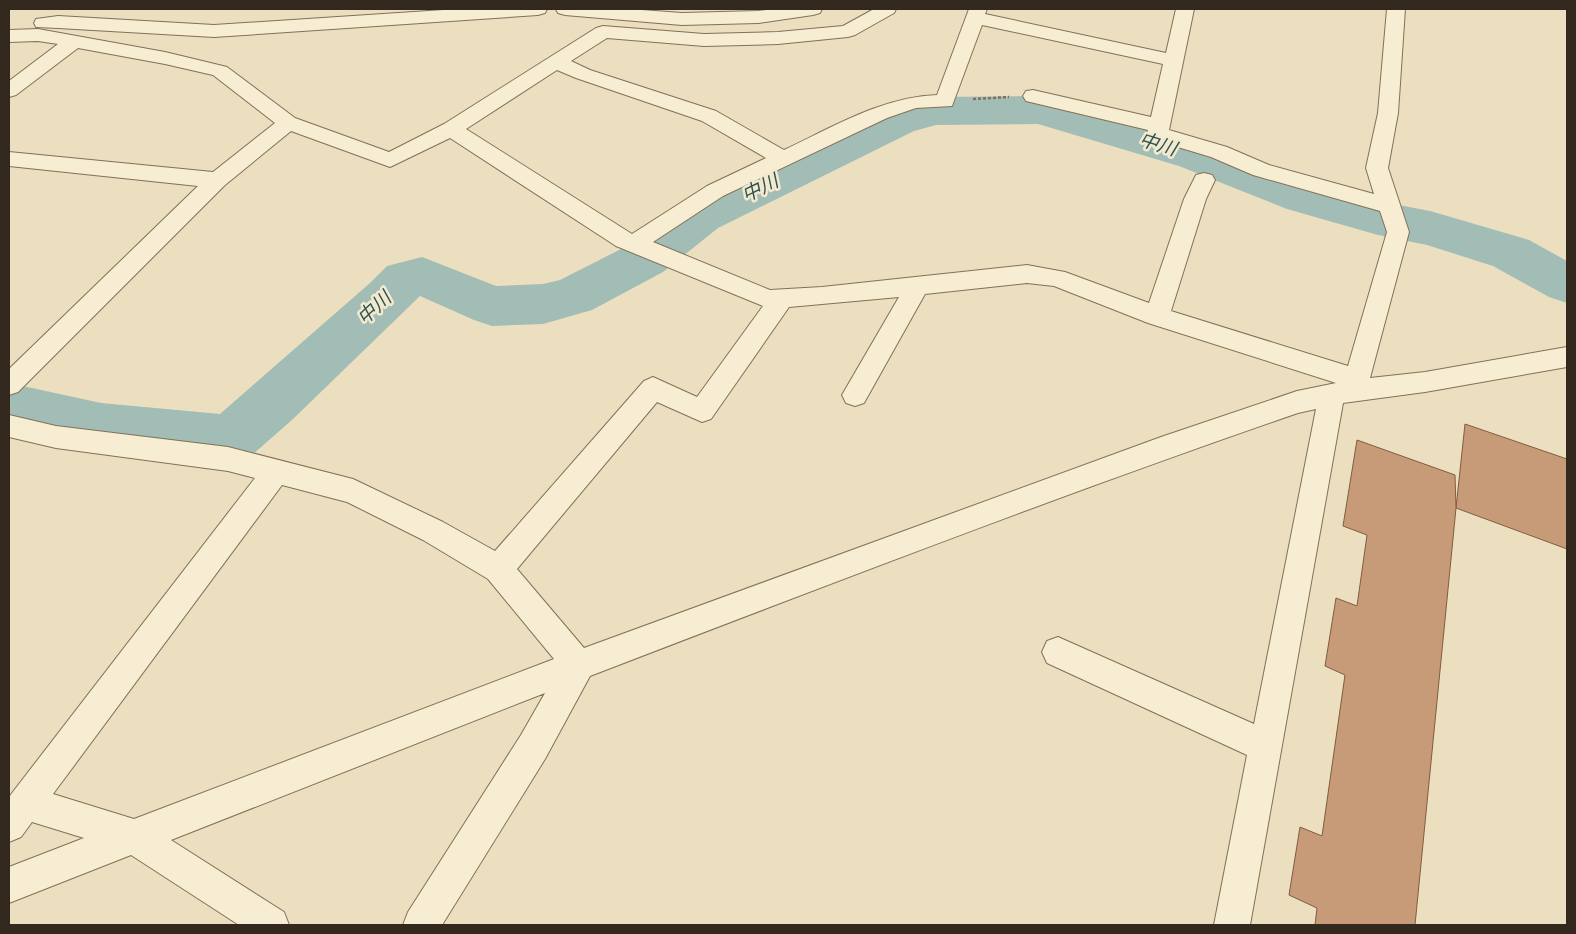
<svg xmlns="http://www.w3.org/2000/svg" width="1576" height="934" font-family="'Zilla Slab','Noto Sans JP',serif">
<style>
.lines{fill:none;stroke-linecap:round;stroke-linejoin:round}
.river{fill:#a2bdb6;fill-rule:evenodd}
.building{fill:#c79b78;stroke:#805c40}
.minor-casing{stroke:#827059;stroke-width:2}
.path{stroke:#827059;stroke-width:2.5;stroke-dasharray:3 2;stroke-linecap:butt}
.minor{fill:#f6edd2;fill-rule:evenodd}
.labels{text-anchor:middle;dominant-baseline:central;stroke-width:5;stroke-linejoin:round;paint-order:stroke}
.water-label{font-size:19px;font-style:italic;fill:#2d5251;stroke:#f3e9cf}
</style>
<rect width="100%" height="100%" fill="#ebdfc0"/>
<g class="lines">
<polygon class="river" points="1040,96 1211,144 1319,185 1378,201 1430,211 1529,240 1567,261 1567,303 1549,297 1493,266 1427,245 1378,235 1287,209 1179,166 1038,124 936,125 914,131 718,228 663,272 592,310 543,324 492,326 474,320 420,296 293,419 251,456 231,463 101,451 9,429 9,383 101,403 220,414 370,283 387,266 422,257 496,286 543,284 560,280 627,246 684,204 883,110 936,97"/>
</g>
<g class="building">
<polygon points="1465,424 1567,459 1567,549 1456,508"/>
<polygon points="1357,440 1455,475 1456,508 1415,925 1315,925 1317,908 1289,895 1300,827 1322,836 1345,675 1325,666 1336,598 1357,606 1367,535 1343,526"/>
</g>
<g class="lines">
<defs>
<g id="minor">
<polygon points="459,9 547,9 545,13 538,15 214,37 58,28 36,27 34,23 36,19 58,16 214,25"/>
<polygon points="556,9 628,9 682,13 758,11 776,9 822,9 820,13 813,15 758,23 682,25 565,15 558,13"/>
<path d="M874,9H896L894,13L855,35L848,37L778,44L704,46L607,38L571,61L590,70L716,111L784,150C833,127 882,97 937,95L969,9H987L985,14L1166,53L1176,9H1194L1169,130L1227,147L1269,165L1374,194L1366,168L1378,113L1387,9H1405L1398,113L1388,168L1409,232L1370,378L1425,372L1567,347V367L1425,392L1343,403L1250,925H1214L1247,755L1047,663L1042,652L1047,641L1058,637L1254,724L1316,409L1298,413C1060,495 825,586 590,676L545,759L442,925H403L408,912L521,735L545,693L171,840L284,912L289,925H239L131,855L9,903V867L84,838L32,822L21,837L9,842V797L255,478L228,471L56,448L9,437V415L56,426L228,447L353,479L443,522L495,551L644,381L653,377L697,397L763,306L616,246L450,138L390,167L291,131L225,185L18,392L9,395V369L198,186L9,166V152L213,172L275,123L213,75L165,64L78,48L16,95L9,97V81L58,44L38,41L9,42V30L38,29L165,52L227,67L295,118L389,152L444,124L596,28L603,26L704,34L778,32L843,26ZM982,25L1163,64L1151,117L1033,90L1026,91L1023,96L1026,101L1148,130L1147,134L1151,139L1211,157L1253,175L1380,211L1387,232L1348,366L1171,311L1206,199L1215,180L1212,175L1204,173L1196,175L1184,199L1149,303L1065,272L1027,265L822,287L770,290L653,242L723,196L887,118L916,108L952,106ZM557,70L576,78L702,121L766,158L707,186L632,234L466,129ZM1027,283L1054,286L1148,323L1336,383L1297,391L1161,437L584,648L517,569L657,402L702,422L711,419L789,307L899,297L842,395L846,403L855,406L864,403L925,294ZM282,485L347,502L423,540L488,579L554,659L134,819L53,794Z"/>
</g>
</defs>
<use href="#minor" class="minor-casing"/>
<polyline class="path" points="973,99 1009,97"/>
<use href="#minor" class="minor"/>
</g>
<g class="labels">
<g class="water-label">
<text transform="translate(1158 144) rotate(17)">中川</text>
<text transform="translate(760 188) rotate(-26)">中川</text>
<text transform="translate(374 308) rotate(-43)">中川</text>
</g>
</g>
<rect width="1576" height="934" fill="none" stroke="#33281d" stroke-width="20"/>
</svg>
